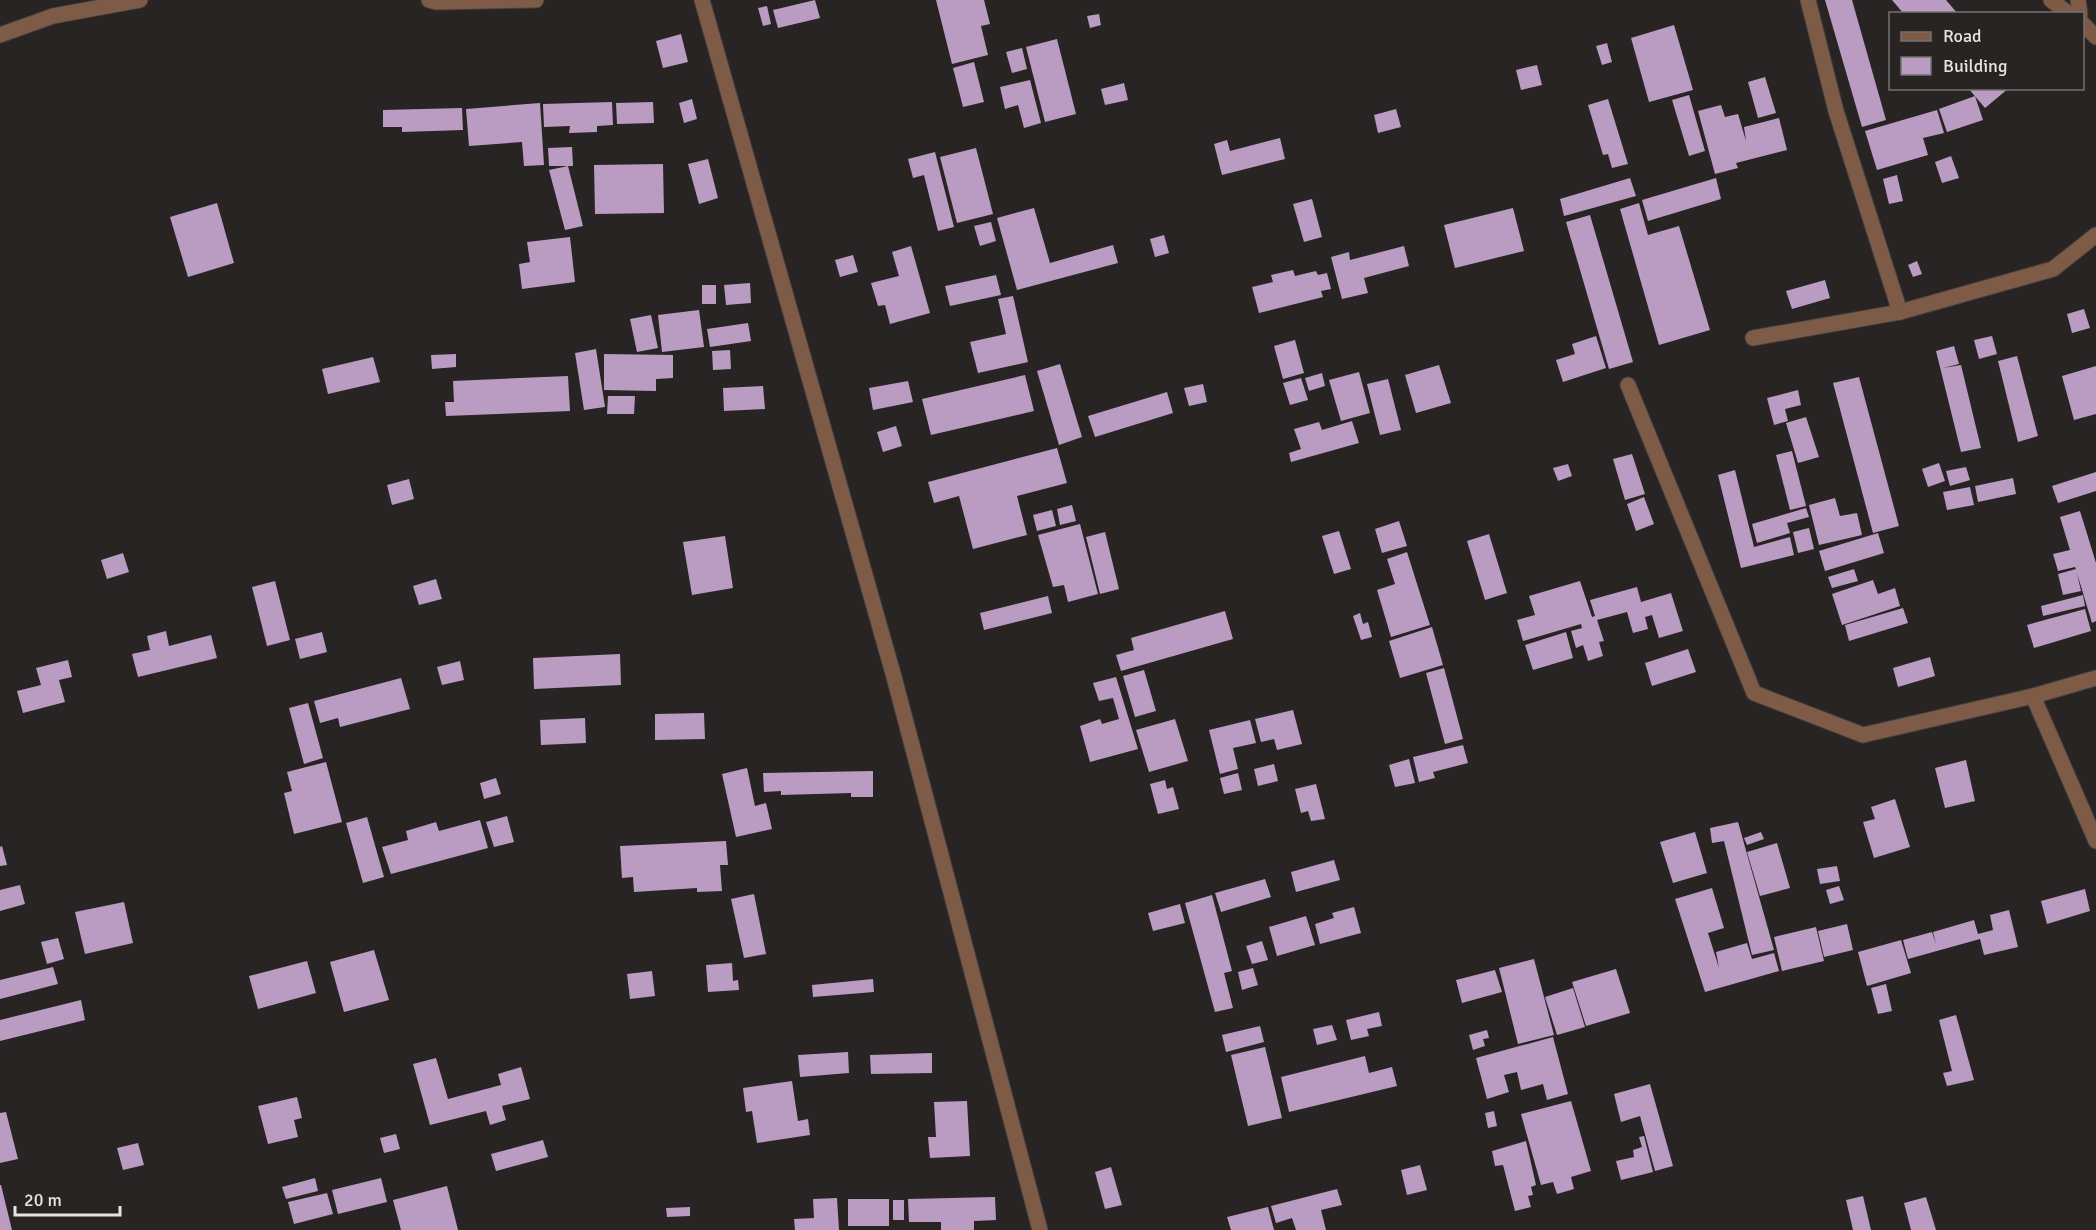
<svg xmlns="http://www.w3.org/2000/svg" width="2096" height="1230" font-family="Signika,sans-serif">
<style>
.building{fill:#ba9cc2}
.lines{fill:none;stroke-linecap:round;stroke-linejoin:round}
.street-casing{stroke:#433f3e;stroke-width:17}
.street{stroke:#7e5b47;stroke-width:15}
</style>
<rect width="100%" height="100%" fill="#282423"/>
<g class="building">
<polygon points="815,0 820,18 778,28 773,10"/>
<polygon points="936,0 984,0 990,24 981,26 988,55 952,64"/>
<polygon points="1825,0 1852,0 1886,120 1862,127"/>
<polygon points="1892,0 1946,0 1958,14 1904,14"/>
<polygon points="767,6 771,24 763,26 758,8"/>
<polygon points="1099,14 1101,25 1090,28 1087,16"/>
<polygon points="1674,25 1693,90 1649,102 1631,38"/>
<polygon points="681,34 688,62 663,68 656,41"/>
<polygon points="1057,39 1076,114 1045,122 1026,47"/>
<polygon points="1607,43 1612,62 1602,65 1596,46"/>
<polygon points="1022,48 1027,69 1012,73 1006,52"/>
<polygon points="974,62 984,102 963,107 953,68"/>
<polygon points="1537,65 1542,85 1521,90 1516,70"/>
<polygon points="1765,77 1776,113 1758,118 1748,82"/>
<polygon points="1030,80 1041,123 1024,128 1018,105 1005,109 1000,87"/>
<polygon points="1124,83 1128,100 1105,105 1101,89"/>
<polygon points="1968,88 2009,88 1985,108"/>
<polygon points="1689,95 1705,151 1689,156 1672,100"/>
<polygon points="1975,96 1983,120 1947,132 1939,109"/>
<polygon points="692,99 697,119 684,123 679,103"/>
<polygon points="1608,99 1628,164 1612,168 1608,154 1603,155 1588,105"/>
<polygon points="612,102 613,125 597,126 597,132 569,133 570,126 544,127 543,104"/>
<polygon points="653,102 654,123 617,124 616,103"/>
<polygon points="540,103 544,165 524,166 522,142 469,146 466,109"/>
<polygon points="1721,105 1725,117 1738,114 1746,141 1744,127 1779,118 1787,150 1736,163 1738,168 1715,174 1698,111"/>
<polygon points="462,108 463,130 402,132 402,127 383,127 383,110"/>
<polygon points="1396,109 1401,127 1378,133 1374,115"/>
<polygon points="1937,110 1944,133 1923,138 1928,155 1877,170 1865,131"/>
<polygon points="1280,138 1285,159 1222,175 1214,144 1227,140 1230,151"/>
<polygon points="572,147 573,166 549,166 548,148"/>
<polygon points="976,148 993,214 957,223 940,157"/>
<polygon points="935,152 954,227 938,231 924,175 913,178 908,159"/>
<polygon points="1951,156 1959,178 1942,183 1935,162"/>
<polygon points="708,159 718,198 699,204 688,164"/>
<polygon points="663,164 664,213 595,214 594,165"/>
<polygon points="568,166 583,226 565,230 549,170"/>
<polygon points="1897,175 1903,201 1889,204 1883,179"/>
<polygon points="1630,178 1636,196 1564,216 1560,199"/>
<polygon points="1716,178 1721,199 1648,221 1642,200"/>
<polygon points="1312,199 1322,237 1304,242 1293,204"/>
<polygon points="217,203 234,263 188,277 170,217"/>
<polygon points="1639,203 1648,235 1679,226 1710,330 1659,345 1620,209"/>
<polygon points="1034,208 1050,263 1113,245 1118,263 1017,290 997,218"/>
<polygon points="1513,208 1524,251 1455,268 1444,225"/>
<polygon points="1590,215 1633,362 1609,369 1566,222"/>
<polygon points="991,222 996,241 980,246 974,226"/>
<polygon points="1164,235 1169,253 1155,257 1150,239"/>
<polygon points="570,237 575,282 522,289 519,264 530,262 527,242"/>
<polygon points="911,246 930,313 890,324 885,305 878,306 871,283 899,276 892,252"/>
<polygon points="1404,246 1409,266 1364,278 1368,293 1342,299 1331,257 1349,252 1350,260"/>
<polygon points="853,255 858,272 840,277 835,260"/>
<polygon points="1917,261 1922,274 1913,277 1908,265"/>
<polygon points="1293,270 1295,276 1316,271 1318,275 1327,273 1331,289 1321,291 1323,297 1259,313 1252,287 1273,282 1271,275"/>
<polygon points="996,275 1001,295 950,306 945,286"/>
<polygon points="1825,280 1830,298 1792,309 1786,291"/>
<polygon points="750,283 751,303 726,305 724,285"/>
<rect x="702" y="285" width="14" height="19"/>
<polygon points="1013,296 1028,362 978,373 970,342 1006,334 998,299"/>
<polygon points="2084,309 2090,328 2072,333 2067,314"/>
<polygon points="699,310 704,347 662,352 658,315"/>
<polygon points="651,315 658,348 637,352 630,319"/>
<polygon points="748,323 751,341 710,347 707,329"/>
<polygon points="1596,336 1606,368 1563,382 1556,360 1575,354 1572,344"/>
<polygon points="1992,336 1997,354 1979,359 1974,340"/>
<polygon points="1295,340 1304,373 1283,379 1274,346"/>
<polygon points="1954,346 1959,364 1943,368 1961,365 1981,448 1961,452 1936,351"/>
<polygon points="596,349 605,407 584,410 575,353"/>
<polygon points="730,350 731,369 713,370 712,351"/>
<polygon points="456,354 456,367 432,369 431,355"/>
<polygon points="604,354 673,355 673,378 656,379 656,391 604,390"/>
<polygon points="2017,356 2038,436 2018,442 1998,361"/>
<polygon points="373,357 380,382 328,394 322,369"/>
<polygon points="1060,364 1082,437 1059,445 1037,371"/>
<polygon points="1439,365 1451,403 1416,413 1405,375"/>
<polygon points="2096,366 2096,414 2074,420 2062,376"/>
<polygon points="1359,372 1370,413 1341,421 1329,380"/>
<polygon points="1322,373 1325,386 1309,391 1305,378"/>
<polygon points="1025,375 1034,411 931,435 922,399"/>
<polygon points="568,376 570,411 446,416 445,402 454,402 453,381"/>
<polygon points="1859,377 1899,526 1873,533 1833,383"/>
<polygon points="1301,378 1308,400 1290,405 1283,383"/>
<polygon points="1388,379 1401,430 1380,435 1367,384"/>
<polygon points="908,381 913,402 873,410 869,388"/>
<polygon points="1203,384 1207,402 1189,406 1184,388"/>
<polygon points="763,386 765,409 724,411 723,388"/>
<polygon points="1798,390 1801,405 1785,409 1788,421 1774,425 1767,398"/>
<polygon points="1167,392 1173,413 1095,437 1088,416"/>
<polygon points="608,396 635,396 634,414 607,414"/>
<polygon points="1806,417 1819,457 1798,463 1786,423"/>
<polygon points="1352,421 1359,443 1291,462 1289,453 1301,449 1294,429 1319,422 1322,430"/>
<polygon points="896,426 902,446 883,452 877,432"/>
<polygon points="1057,448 1067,483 1017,496 1027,535 973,549 959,496 934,503 928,482"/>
<polygon points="1792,451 1806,506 1790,510 1776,455"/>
<polygon points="1632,454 1645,494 1625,500 1613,459"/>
<polygon points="1939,463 1945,481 1928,487 1922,469"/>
<polygon points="1568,464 1572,476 1558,481 1553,468"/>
<polygon points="1966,467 1970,480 1950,486 1946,471"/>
<polygon points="1735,470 1754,547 1790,537 1794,555 1741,568 1718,475"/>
<polygon points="2096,472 2096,491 2058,503 2052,486"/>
<polygon points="2013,478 2016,494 1978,502 1975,486"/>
<polygon points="409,479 414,499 392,505 387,485"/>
<polygon points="1970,487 1974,505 1947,510 1943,492"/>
<polygon points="1644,497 1654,524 1636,531 1627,504"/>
<polygon points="1835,498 1840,516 1857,513 1862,535 1819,545 1809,505"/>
<polygon points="1072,505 1076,521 1060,525 1057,509"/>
<polygon points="1806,508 1809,517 1787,523 1790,533 1757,543 1752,524"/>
<polygon points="1052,510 1056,526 1037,531 1033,515"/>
<polygon points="2080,511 2096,563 2096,621 2092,623 2077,573 2081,591 2063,595 2058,574 2076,569 2075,567 2058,571 2053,554 2070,550 2060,517"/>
<polygon points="1399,521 1407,546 1382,553 1375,529"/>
<polygon points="1080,524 1098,594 1068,602 1064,585 1053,587 1038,535"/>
<polygon points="1809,528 1814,549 1798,553 1793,532"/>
<polygon points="1339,531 1351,569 1334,574 1322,536"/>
<polygon points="1105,532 1119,589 1100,594 1086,537"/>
<polygon points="1878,533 1884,553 1825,571 1819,551"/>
<polygon points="1489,534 1507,593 1485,600 1467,541"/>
<polygon points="725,536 733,588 692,595 683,542"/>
<polygon points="1407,552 1430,625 1391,637 1377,590 1395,584 1387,559"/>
<polygon points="123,553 129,572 107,579 101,560"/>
<polygon points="1854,569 1858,581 1832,588 1828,577"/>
<polygon points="436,579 442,599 419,605 413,586"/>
<polygon points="1873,580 1878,594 1895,588 1900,606 1842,625 1832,594"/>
<polygon points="275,581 290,640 267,646 252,587"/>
<polygon points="1580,581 1592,617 1595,616 1590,600 1637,587 1641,602 1671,593 1683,631 1659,638 1652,615 1645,617 1648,629 1633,633 1627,612 1597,620 1604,641 1599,642 1603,656 1588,661 1583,645 1576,648 1571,631 1582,628 1581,624 1523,641 1517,620 1535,615 1529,596"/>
<polygon points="2083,595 2085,606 2043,616 2041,606"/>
<polygon points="1048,596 1052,613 984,630 980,613"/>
<polygon points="1903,608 1908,623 1849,641 1845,625"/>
<polygon points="2085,609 2091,631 2034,648 2027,625"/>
<polygon points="1225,611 1233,639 1121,671 1116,655 1134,650 1131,638"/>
<polygon points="1360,613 1363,624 1368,622 1372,637 1361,640 1353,616"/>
<polygon points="1432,627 1443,665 1400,678 1389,641"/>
<polygon points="166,631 169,646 211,635 217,658 138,677 132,654 150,650 147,636"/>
<polygon points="322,632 327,652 300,659 295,639"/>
<polygon points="1566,632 1573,658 1533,670 1525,645"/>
<polygon points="1688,649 1696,672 1652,686 1645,663"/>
<polygon points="620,654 621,685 534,689 533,658"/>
<polygon points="1930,657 1935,676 1898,687 1893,668"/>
<polygon points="68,660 72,677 59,680 65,702 23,713 17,691 41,685 36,668"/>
<polygon points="460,661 464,680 442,685 437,667"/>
<polygon points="1444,668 1463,739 1445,744 1426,673"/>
<polygon points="1144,670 1156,711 1135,717 1123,676"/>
<polygon points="1116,677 1138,749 1090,762 1080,726 1100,719 1102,724 1119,719 1113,698 1099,701 1093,683"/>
<polygon points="401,678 410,709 340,727 338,718 320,723 314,701"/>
<polygon points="308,703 323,758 304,764 289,708"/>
<polygon points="1293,710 1302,744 1277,750 1274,739 1261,742 1255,719"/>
<polygon points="704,713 705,739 655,740 655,714"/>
<polygon points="585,718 586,743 541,745 540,720"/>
<polygon points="1175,719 1188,761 1149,772 1136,730"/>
<polygon points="1250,720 1256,743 1233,748 1238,769 1220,774 1209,730"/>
<polygon points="1463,745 1468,763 1433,772 1435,778 1419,782 1413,757"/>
<polygon points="1409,759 1415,783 1395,787 1389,765"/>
<polygon points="1966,760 1975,801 1945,808 1935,768"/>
<polygon points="326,762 342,822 294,834 284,793 292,791 287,772"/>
<polygon points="1274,764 1278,781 1258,786 1254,769"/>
<polygon points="747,768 755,806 766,803 772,829 736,837 722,774"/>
<polygon points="873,771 873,797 851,797 851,793 781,795 781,791 764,792 763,773"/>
<polygon points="1238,773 1242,790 1224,794 1220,778"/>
<polygon points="496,778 501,794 484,799 480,783"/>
<polygon points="1165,780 1167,789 1173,787 1179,809 1158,814 1150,784"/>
<polygon points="1316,784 1325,819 1311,821 1308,811 1301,813 1295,789"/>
<polygon points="1895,799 1910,847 1874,858 1863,822 1875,819 1871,807"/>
<polygon points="507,816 514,842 494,847 486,822"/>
<polygon points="367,817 384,877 363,883 346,823"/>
<polygon points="480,820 488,848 391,874 382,847 408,840 406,831 436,822 439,831"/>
<polygon points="1738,822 1774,950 1752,955 1724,841 1712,843 1710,828"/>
<polygon points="1695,832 1707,873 1673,883 1660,842"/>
<polygon points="1761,832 1764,839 1747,845 1744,838"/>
<polygon points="726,841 728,865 720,865 722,891 697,892 697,888 634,892 633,877 622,878 620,846"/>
<polygon points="1777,843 1790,888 1760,896 1747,852"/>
<polygon points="2,846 7,865 0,866 0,847"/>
<polygon points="1334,860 1340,880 1296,892 1291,872"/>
<polygon points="1837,866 1840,881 1820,884 1817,869"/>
<polygon points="1265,879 1271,897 1221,912 1215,893"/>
<polygon points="20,885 25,904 0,911 0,890"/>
<polygon points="1839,886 1844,900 1830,904 1826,890"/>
<polygon points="1712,888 1724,928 1708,933 1719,968 1716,952 1747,943 1752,959 1774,953 1779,971 1705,992 1675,899"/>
<polygon points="2085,889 2090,911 2047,924 2041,901"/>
<polygon points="754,894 766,954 744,958 731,899"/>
<polygon points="1212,895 1232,971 1224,973 1233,1008 1215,1012 1185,903"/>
<polygon points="124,902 133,943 85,954 75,912"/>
<polygon points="1180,904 1185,923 1153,931 1148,913"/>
<polygon points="1354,907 1361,933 1320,944 1315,924 1334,918 1332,913"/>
<polygon points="2009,910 2018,947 1984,955 1980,939 1908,959 1903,940 1932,932 1936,944 1933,932 1974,920 1978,934 1993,930 1990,915"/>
<polygon points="1306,916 1315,945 1277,956 1269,927"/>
<polygon points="1847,924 1853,950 1824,957 1818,931"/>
<polygon points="1816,927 1824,961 1782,971 1774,937"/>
<polygon points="58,938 64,959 47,964 41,942"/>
<polygon points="1901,940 1911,973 1867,986 1858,952"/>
<polygon points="1262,941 1268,960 1252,964 1246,946"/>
<polygon points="374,950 389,1000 344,1012 330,962"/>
<polygon points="1534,959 1554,1035 1518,1044 1499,968"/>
<polygon points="307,961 316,993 258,1009 249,976"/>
<polygon points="732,963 733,981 738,980 739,990 708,992 706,965"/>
<polygon points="53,967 58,984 0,999 0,980"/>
<polygon points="1253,968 1258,985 1242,990 1238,972"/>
<polygon points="1616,969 1630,1013 1586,1026 1572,982"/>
<polygon points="1495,970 1502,992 1462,1003 1456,980"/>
<polygon points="652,971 655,996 630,999 627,974"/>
<polygon points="873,979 874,992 813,997 812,985"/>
<polygon points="1886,984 1892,1011 1878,1014 1871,988"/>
<polygon points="1573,988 1585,1027 1557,1035 1545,997"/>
<polygon points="81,1000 85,1020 0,1041 0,1020"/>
<polygon points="1379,1012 1382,1026 1367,1029 1369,1036 1351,1040 1346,1020"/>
<polygon points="1956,1015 1974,1080 1947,1086 1943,1073 1952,1071 1939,1020"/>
<polygon points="1332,1025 1337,1040 1317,1045 1313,1029"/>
<polygon points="1260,1026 1264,1042 1226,1052 1222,1035"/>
<polygon points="1487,1030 1489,1038 1483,1039 1485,1046 1473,1050 1469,1035"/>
<polygon points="1553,1037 1568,1094 1547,1100 1543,1084 1521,1090 1517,1072 1504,1075 1509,1092 1487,1099 1476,1058"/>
<polygon points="1265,1047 1282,1118 1248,1126 1231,1055"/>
<polygon points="848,1052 849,1073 800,1077 798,1055"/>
<polygon points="932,1053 932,1073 871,1074 870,1055"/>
<polygon points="1365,1056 1369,1073 1392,1067 1397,1086 1289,1112 1281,1077"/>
<polygon points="436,1058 448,1099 501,1085 498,1074 521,1067 530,1099 502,1106 506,1120 490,1125 486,1111 430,1125 413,1064"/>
<polygon points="792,1081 798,1121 808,1119 810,1135 757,1143 752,1111 746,1112 743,1088"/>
<polygon points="1650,1084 1673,1166 1655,1171 1640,1116 1621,1122 1614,1094"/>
<polygon points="297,1097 302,1118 294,1120 298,1137 268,1144 258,1106"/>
<polygon points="967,1101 970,1156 930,1158 928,1137 936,1137 934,1102"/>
<polygon points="1571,1101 1591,1171 1571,1177 1574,1189 1557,1194 1553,1182 1541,1185 1521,1114"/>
<polygon points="1494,1111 1497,1126 1488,1128 1485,1113"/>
<polygon points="6,1112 18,1159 0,1163 0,1113"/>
<polygon points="396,1134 400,1149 384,1153 380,1138"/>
<polygon points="1644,1136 1653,1172 1621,1180 1616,1161 1634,1157 1633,1150 1642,1147 1639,1137"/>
<polygon points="543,1140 548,1157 496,1171 491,1154"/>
<polygon points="1526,1141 1536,1185 1531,1187 1533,1195 1528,1196 1531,1207 1515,1211 1503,1165 1495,1166 1492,1151"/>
<polygon points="138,1143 144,1165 123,1170 117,1148"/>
<polygon points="1420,1165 1427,1190 1407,1195 1401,1170"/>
<polygon points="1111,1167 1122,1205 1105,1209 1095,1172"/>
<polygon points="315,1178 318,1191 286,1199 282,1187"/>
<polygon points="381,1178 387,1202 338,1214 332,1190"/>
<polygon points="0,1185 1,1185 12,1230 0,1230"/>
<polygon points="447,1186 458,1230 401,1230 393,1200"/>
<polygon points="1337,1189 1342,1205 1321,1210 1326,1230 1296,1230 1292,1218 1276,1223 1271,1206"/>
<polygon points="327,1193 333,1214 294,1224 288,1202"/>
<polygon points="1863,1196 1871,1230 1853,1230 1846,1200"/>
<polygon points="995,1197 996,1220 974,1221 974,1230 941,1230 941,1222 909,1222 908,1199"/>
<polygon points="1926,1197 1936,1230 1911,1230 1904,1203"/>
<polygon points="837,1198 839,1230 795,1230 794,1219 814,1218 813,1199"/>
<rect x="848" y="1199" width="41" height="27"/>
<rect x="893" y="1200" width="11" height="20"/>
<polygon points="690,1207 690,1216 667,1217 666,1208"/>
<polygon points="1268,1207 1274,1230 1231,1230 1227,1217"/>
</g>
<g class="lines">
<defs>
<g id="street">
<polyline points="429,0 436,2 536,0"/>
<polyline points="702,0 894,677 1040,1230"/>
<polyline points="1808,0 1836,111 1900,312"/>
<polyline points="2051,0 2069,14"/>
<polyline points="2078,0 2080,14"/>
<polyline points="2082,23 2096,37"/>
<polyline points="0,35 53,16 140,0"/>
<polyline points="1753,338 1900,312 2053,269 2096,235"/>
<polyline points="1628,385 1754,693 1863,735 2033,696"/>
<polyline points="2096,678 2033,696 2096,841"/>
</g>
</defs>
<use href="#street" class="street-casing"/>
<use href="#street" class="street"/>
</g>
<rect x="1889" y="12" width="195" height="78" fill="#282423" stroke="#74716f" stroke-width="1.5"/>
<rect x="1901" y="32" width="30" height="9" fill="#7e5b47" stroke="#74716f" stroke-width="1.5"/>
<text x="1943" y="42" font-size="18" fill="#e6e4e2">Road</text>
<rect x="1901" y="57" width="30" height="18" fill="#ba9cc2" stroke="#74716f" stroke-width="1.5"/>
<text x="1943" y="72" font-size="18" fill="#e6e4e2">Building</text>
<path d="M15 1206v9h105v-9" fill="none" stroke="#e6e4e2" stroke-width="3"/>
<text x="24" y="1206" font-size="18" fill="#e6e4e2" stroke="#282423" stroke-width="4.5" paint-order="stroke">20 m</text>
</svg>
